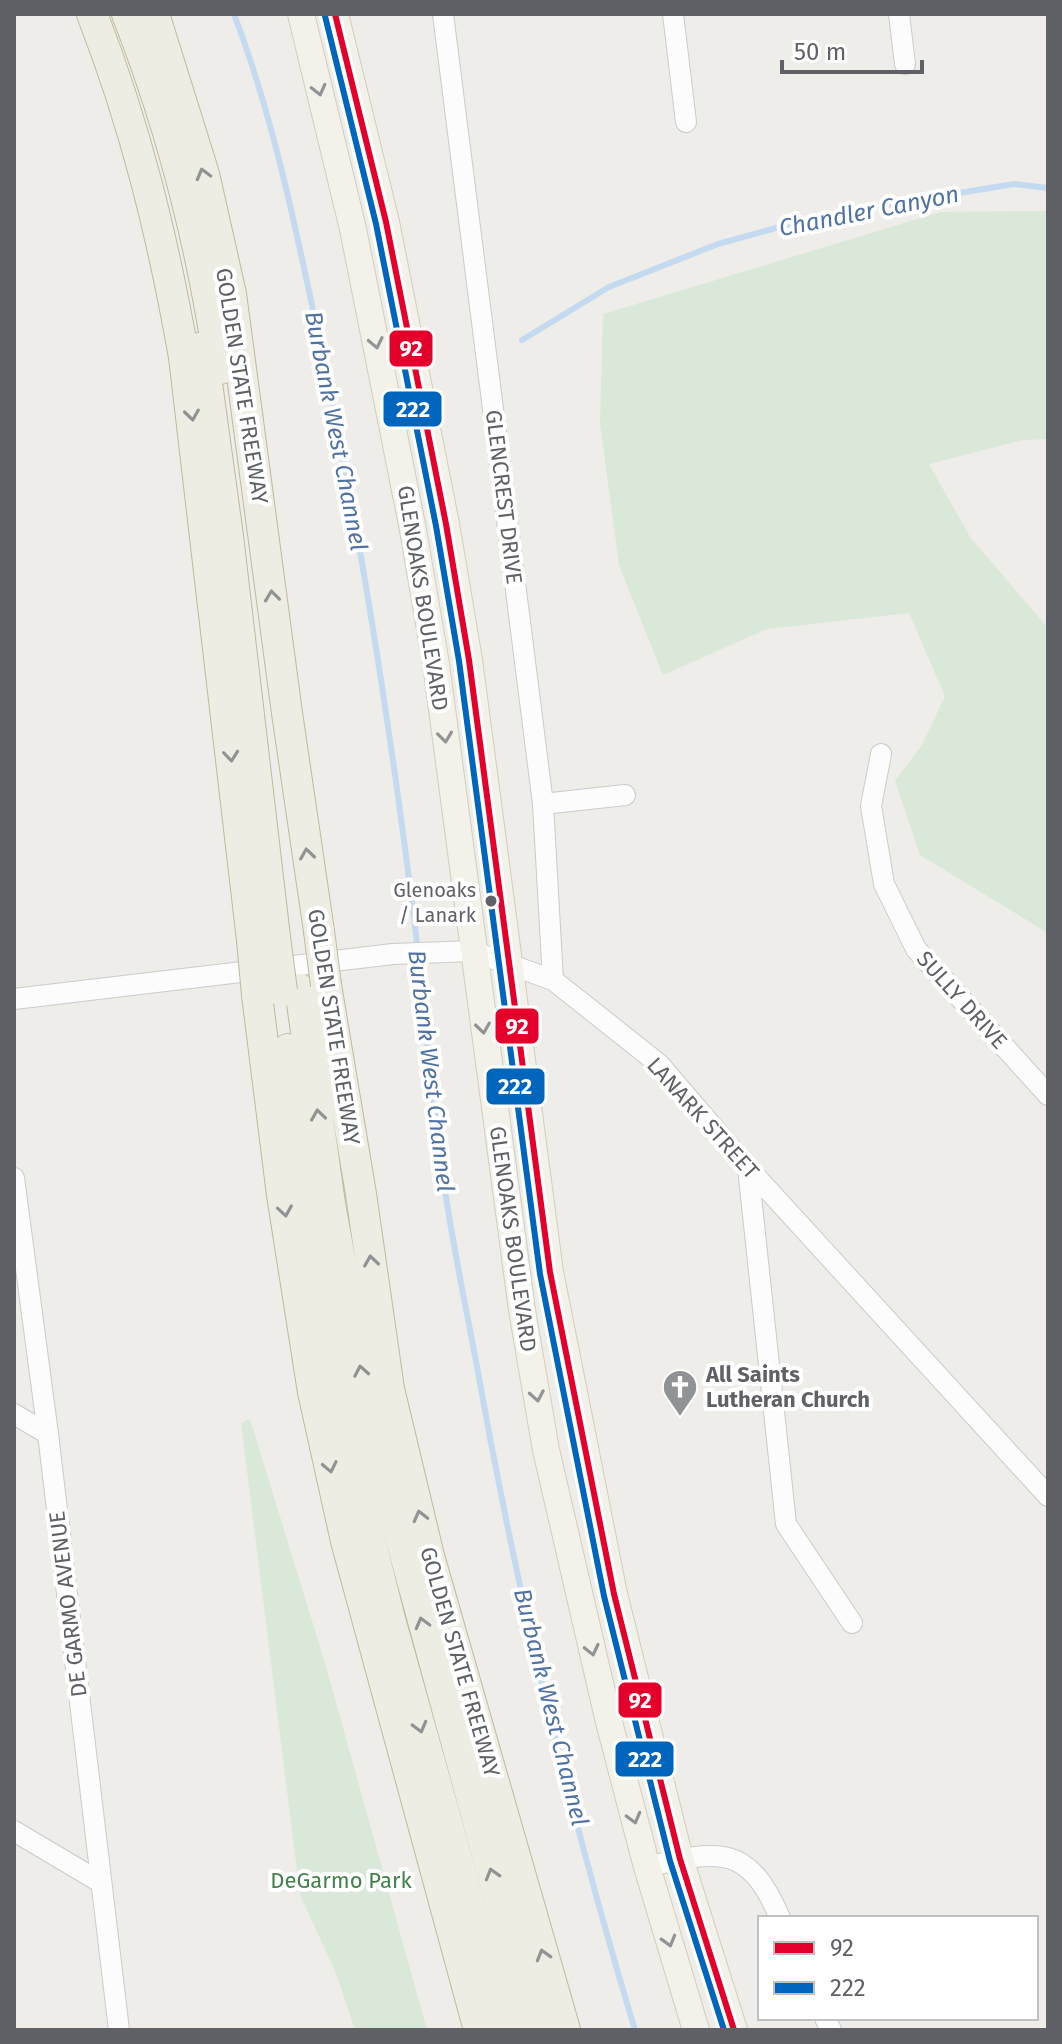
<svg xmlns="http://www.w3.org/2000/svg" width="1062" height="2044" font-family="'Fira Sans',sans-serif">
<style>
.green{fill:#d9e8d8}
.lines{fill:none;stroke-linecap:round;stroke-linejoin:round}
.stream{stroke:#c4daf1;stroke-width:6}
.minor-casing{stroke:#cbcbca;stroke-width:22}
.major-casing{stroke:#d2ceba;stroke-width:28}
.highway-casing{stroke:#c1b99b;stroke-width:32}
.minor{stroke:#fcfcfc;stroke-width:20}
.major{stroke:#f2f1ea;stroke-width:26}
.highway{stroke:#eeede4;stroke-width:30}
.highway-bridge-casing{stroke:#c1b99b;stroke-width:32;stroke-linecap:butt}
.highway-bridge{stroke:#eeede4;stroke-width:30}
.bus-1-casing{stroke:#fff;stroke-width:12}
.bus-2-casing{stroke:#fff;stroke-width:12}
.bus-1{stroke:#e4002b;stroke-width:6}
.bus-2{stroke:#0065bd;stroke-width:6}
.oneway{stroke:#929394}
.oneway2{stroke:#919292}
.bus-dot{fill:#5f6166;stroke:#fff;stroke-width:3}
.labels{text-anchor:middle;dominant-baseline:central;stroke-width:8;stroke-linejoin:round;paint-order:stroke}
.bus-label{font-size:20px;fill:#5f6166;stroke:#fff;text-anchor:end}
.street-label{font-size:22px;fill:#5f6166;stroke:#fff}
.poi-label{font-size:22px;font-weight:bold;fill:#5f6166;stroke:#fff;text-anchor:start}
.park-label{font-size:22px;fill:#42824b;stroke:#fff}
.water-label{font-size:24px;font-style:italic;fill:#5072a5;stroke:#fff}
.line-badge{stroke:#fff;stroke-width:3}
.badge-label{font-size:22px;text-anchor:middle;font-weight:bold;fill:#fff}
</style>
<rect width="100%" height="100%" fill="#eeede9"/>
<g class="green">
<polygon points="1048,211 1048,439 1023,440 929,464 970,537 1048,628 1048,933 920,855 895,781 922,745 945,696 909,613 767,629 663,675 619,565 600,423 603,314 941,212"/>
<polygon points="250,1419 325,1663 427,2030 355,2030 336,1973 300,1895 241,1423"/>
</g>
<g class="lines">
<g class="stream">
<path d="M234,14C272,114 294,220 316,324C359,522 390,724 415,926C424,1005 431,1084 441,1162C449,1227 463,1292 475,1356C515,1583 568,1809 635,2030"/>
<polyline points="522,340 609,287 718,244 819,216 1014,184 1048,188"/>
</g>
<defs>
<g id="minor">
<polyline points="443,14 543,804 553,980"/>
<polyline points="673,14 686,122"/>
<polyline points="899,14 905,64"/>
<polyline points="881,754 871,806 884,884 916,949 1048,1095"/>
<polyline points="543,804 625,795"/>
<polyline points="14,999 393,954 472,951 553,980 659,1064 748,1168 1048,1496"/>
<polyline points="748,1168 786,1524 852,1623"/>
<polyline points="14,1178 48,1434 119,2030"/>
<polyline points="14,1414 48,1434"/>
<polyline points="14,1831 100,1882"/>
<path d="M647,1867C719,1850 748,1843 780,1918"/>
<polyline points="825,2018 831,2030"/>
</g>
<g id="major">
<polyline points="301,14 353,229 413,530 436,664 522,1310 546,1450 609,1722 647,1867 696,2030"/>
<polyline points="335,14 386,222 446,524 469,660 550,1272 614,1594 680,1859 734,2030"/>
</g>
<g id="highway">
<path d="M92,14C136,127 163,238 184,357L252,940"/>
<path d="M127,14C172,128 202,247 220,369"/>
<polyline points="154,14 204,174 231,294 287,713 319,931"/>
<polyline points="202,347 228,536 275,937"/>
<polyline points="326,985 361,1194 389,1389 429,1556 565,2030"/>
<polyline points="300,989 330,1204 372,1434 535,2030"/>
<polyline points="257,995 282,1195 313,1392 346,1541 479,2030"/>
<polyline points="288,1049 314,1255 357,1488 390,1619 505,2030"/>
</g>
</defs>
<use href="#minor" class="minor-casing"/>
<use href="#major" class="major-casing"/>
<use href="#highway" class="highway-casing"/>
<use href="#minor" class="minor"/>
<use href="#major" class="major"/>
<use href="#highway" class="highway"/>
<defs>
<g id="highway-bridge">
<polyline points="319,931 326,985"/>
<polyline points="275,937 282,991"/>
<polyline points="252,940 257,995"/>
</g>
</defs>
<use href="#highway-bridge" class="highway-bridge-casing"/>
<use href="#highway-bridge" class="highway-bridge"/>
<defs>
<polyline id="bus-1" points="335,14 386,222 446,524 469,660 550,1272 614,1594 680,1859 734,2030"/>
<polyline id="bus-2" points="325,16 376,224 436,526 459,661 540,1274 604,1596 670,1861 724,2030"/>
</defs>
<use href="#bus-1" class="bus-1-casing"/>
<use href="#bus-2" class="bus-2-casing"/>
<use href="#bus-1" class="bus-1"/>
<use href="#bus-2" class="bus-2"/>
</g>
<defs><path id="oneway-chevron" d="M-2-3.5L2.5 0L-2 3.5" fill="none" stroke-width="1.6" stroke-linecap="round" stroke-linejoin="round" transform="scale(2)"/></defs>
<g class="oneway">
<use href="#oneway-chevron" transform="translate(319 90) rotate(76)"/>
<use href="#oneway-chevron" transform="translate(376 343) rotate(78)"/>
<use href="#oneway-chevron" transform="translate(445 737) rotate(83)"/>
<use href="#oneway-chevron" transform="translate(483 1028) rotate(82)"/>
<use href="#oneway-chevron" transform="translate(537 1396) rotate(80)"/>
<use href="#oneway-chevron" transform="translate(592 1650) rotate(77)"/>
<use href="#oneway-chevron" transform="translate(634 1818) rotate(75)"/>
<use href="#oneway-chevron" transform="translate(669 1941) rotate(74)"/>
</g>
<g class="oneway2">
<use href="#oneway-chevron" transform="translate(203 174) rotate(-105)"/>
<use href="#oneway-chevron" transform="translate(192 415) rotate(82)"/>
<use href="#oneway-chevron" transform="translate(272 596) rotate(-97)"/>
<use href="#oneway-chevron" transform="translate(231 756) rotate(84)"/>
<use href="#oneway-chevron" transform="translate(307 854) rotate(-98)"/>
<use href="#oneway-chevron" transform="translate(318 1115) rotate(-98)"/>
<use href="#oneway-chevron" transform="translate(285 1211) rotate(81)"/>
<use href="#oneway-chevron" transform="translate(371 1261) rotate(-98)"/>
<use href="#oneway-chevron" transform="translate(361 1371) rotate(-100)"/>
<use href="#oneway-chevron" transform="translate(330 1467) rotate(78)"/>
<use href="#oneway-chevron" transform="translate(420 1516) rotate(-104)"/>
<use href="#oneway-chevron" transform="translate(422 1623) rotate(-105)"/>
<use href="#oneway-chevron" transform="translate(420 1727) rotate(75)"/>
<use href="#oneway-chevron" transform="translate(492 1874) rotate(-106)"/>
<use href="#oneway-chevron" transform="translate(543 1955) rotate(-106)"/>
</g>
<defs>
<symbol id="church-pin" viewBox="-11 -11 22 30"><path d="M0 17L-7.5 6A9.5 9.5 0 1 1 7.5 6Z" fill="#919294" stroke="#fff"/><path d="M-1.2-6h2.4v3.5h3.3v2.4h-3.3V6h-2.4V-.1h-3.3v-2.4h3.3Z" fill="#fff"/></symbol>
</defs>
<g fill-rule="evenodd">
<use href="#church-pin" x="660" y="1367" width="40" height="54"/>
</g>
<circle class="bus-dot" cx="491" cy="901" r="7"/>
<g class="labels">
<g class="bus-label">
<text x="476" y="890">Glenoaks<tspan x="476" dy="25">/ Lanark</tspan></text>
</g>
<g class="street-label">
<text transform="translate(242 386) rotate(81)">GOLDEN STATE FREEWAY</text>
<text transform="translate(504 497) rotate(83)">GLENCREST DRIVE</text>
<text transform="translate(423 598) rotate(81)">GLENOAKS BOULEVARD</text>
<text transform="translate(962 1000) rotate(48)">SULLY DRIVE</text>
<text transform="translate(334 1027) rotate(81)">GOLDEN STATE FREEWAY</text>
<text transform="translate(703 1118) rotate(48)">LANARK STREET</text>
<text transform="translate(513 1239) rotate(82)">GLENOAKS BOULEVARD</text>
<text transform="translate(68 1604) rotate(-97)">DE GARMO AVENUE</text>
<text transform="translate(460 1662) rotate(74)">GOLDEN STATE FREEWAY</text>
</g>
<g class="poi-label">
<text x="706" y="1374">All Saints<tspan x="706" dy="25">Lutheran Church</tspan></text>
</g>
<g class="park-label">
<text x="341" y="1880">DeGarmo Park</text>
</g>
<g class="water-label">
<text transform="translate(869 211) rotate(-11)">Chandler Canyon</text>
<text transform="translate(336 431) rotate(79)">Burbank West Channel</text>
<text transform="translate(431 1071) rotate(83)">Burbank West Channel</text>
<text transform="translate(551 1707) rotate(76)">Burbank West Channel</text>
</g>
</g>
<g class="line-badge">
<rect x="388" y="329" width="46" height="39" rx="8" fill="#e4002b"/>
<rect x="382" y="390" width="61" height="38" rx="8" fill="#0065bd"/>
<rect x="494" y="1007" width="46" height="38" rx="8" fill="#e4002b"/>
<rect x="485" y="1067" width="61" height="39" rx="8" fill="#0065bd"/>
<rect x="617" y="1681" width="46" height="38" rx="8" fill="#e4002b"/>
<rect x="614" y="1740" width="61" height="38" rx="8" fill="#0065bd"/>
</g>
<g class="badge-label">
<text x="411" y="356">92</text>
<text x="413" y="417">222</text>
<text x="517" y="1034">92</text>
<text x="515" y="1094">222</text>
<text x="640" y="1708">92</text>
<text x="645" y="1767">222</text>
</g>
<rect width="1062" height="2044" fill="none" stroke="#5f6166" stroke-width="32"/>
<rect x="758" y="1916" width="280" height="104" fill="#ffffff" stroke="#bfc0c2" stroke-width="2"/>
<rect x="774" y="1942" width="40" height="12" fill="#e4002b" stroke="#bfc0c2" stroke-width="2"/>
<text x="830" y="1956" font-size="24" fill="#5f6166">92</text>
<rect x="774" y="1982" width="40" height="12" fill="#0065bd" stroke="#bfc0c2" stroke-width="2"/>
<text x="830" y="1996" font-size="24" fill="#5f6166">222</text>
<path d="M782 60v12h140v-12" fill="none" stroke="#5f6166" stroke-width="4"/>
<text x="794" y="60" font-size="24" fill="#5f6166" stroke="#ffffff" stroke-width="6" paint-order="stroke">50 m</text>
</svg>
